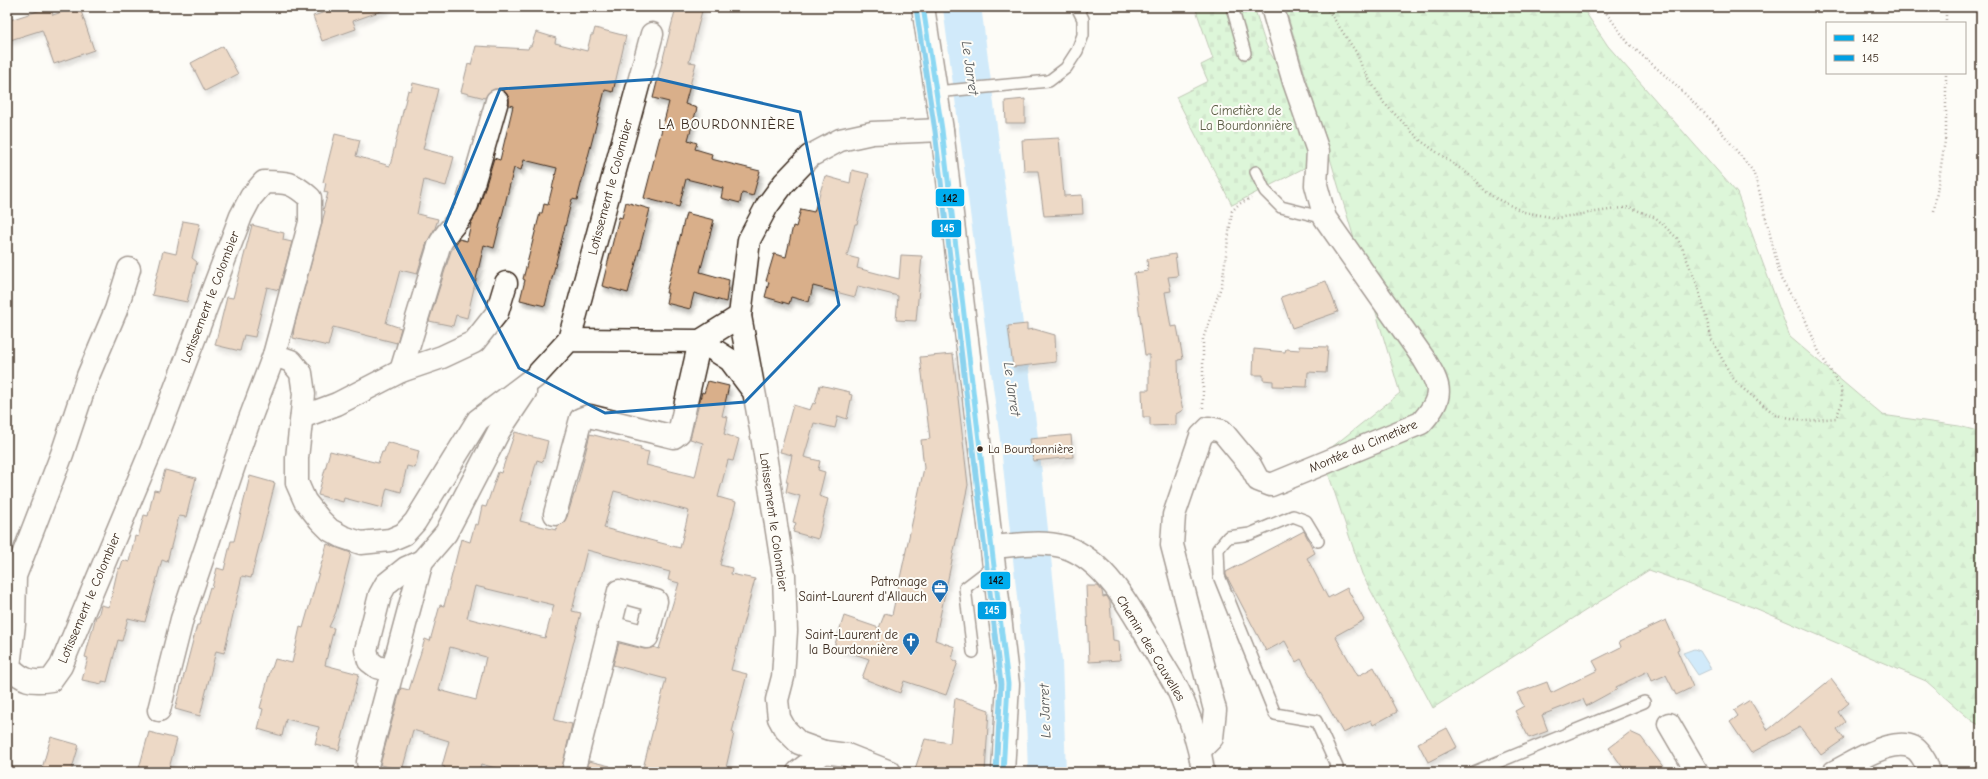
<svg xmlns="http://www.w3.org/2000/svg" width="1988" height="779" font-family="'Comic Neue',sans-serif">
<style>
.forest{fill:url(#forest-firs);stroke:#788c68}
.cemetery{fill:url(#cemetery-stones);stroke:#788c68}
.water{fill:#9cd6fc;stroke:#7591a3}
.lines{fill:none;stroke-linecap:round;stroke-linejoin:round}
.river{stroke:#9cd6fc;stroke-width:38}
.building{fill:#d9af8a;stroke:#3b2a1e;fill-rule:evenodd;filter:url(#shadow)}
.service-casing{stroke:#3b2a1e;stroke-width:14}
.minor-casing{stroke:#3b2a1e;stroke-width:25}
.secondary-casing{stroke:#3b2a1e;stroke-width:25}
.path{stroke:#3b2a1e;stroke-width:2.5;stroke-dasharray:1 3;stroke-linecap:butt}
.service{stroke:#fdfcf7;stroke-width:11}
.minor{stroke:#fdfcf7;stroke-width:22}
.secondary{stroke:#fdfcf7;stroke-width:22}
.bus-1-casing{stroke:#fdfcf7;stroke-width:8}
.bus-2-casing{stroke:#fdfcf7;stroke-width:8}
.bus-1{stroke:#00adee;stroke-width:5}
.bus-2{stroke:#009fe3;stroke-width:5}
.marked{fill:none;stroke:#1f6fb2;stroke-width:3;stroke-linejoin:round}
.bus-dot{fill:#3b2a1e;stroke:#fdfcf7;stroke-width:1.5}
.labels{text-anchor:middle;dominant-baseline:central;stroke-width:4;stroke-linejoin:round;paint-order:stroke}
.bus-label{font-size:12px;fill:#3b2a1e;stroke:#fdfcf7;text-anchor:start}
.park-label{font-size:13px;fill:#5a5b43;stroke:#fdfcf7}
.street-label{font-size:13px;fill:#3b2a1e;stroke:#fdfcf7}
.poi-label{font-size:13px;fill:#3b2a1e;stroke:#fdfcf7;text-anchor:end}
.water-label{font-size:14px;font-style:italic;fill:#535556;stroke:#fdfcf7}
.neighbourhood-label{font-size:14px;letter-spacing:1px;fill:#3b2a1e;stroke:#fdfcf7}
.line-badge{stroke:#fdfcf7;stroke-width:1.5}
.badge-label{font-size:11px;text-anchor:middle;font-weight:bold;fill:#fff}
.pale-badge-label{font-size:11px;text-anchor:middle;font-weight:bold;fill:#111}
</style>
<defs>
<pattern id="forest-firs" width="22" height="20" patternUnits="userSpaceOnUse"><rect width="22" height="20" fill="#b6efb3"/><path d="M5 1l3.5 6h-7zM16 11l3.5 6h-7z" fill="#9dcd9a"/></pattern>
<pattern id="cemetery-stones" width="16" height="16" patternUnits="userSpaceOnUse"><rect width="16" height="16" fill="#b6efb3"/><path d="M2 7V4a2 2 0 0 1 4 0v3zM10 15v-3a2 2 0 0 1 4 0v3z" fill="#9dcd9a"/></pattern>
<filter id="shadow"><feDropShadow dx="2.5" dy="4.5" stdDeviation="2" flood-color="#0004"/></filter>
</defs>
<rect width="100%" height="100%" fill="#fdfcf7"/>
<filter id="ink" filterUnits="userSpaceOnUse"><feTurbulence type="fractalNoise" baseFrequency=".025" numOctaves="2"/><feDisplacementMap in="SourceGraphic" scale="8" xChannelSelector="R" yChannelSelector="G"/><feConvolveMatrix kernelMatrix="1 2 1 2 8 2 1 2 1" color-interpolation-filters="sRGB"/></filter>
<g filter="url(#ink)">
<polygon class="forest" points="1285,7 1582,7 1608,46 1737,193 1790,337 1882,415 1959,426 1981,432 1981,726 1972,721 1926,681 1755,608 1649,570 1433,708 1362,574 1322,455 1400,393"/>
<path class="cemetery" d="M1195,7H1254C1263,33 1264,52 1285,72L1312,153L1310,165L1232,205L1176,97L1208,81L1201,65L1213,59Z"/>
<polygon class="water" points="1694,649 1700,651 1711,669 1698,675 1683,653"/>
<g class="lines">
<polyline class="river" points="962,7 1020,446 1043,662 1047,772"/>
</g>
<g class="building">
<polygon points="50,7 53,15 77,7 79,12 81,11 94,50 54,64 42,30 7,41 7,21"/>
<polygon points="341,7 386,7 387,9 353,21 356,29 322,41 313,16"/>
<polygon points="676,7 703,7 689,62 696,63 685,104 697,108 688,140 697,143 695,149 712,154 711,159 760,171 753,196 742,193 740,203 721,198 723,188 686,179 679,207 644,198 669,102 653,98"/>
<polygon points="595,28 626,36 613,92 605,90 577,200 572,199 545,306 520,300 525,280 523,279 540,213 542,213 544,204 548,205 557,168 524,160 521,170 514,168 494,248 484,245 467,318 456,315 453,326 429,321 451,251 459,239 467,241 471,223 479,208 494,158 500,160 513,106 509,105 509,98 506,93 500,89 494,89 489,92 485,98 461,92 468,64 471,65 476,46 528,49 529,46 531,46 536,32 556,38 555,43 587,51 591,35 593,35"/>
<polygon points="223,46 238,74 205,91 191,63"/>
<polygon points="413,83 438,89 423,149 454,157 446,186 424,180 417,214 438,219 435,228 427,242 417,274 400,270 386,323 401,328 397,343 333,327 328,346 293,338 294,327 325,211 323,210 328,193 324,192 326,183 323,182 335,134 360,140 356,156 390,166 408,90 411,91"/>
<polygon points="1025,99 1025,123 1006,123 1005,101"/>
<polygon points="1059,138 1064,196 1082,195 1083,214 1044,216 1038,171 1024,171 1022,140"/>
<polygon points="852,170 869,174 857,224 855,224 847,256 859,259 857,268 899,279 901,255 922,256 916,321 896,320 898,296 858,286 855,297 813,286 809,302 791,297 789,304 765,297 769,282 766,281 774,254 786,257 793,226 796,227 801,209 814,212 825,176 850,183"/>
<polygon points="626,202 650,209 628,293 602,286 619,217 622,218"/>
<polygon points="686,213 714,220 700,272 729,280 726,302 694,293 690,309 666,303 668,293 666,293"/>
<polygon points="183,221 200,224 192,258 197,262 187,302 152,295 163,251 176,254"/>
<polygon points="252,225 284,233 283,240 292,242 279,290 267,287 255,337 244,335 240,351 215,345 227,297 233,298"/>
<polygon points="1175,254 1178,276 1168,277 1171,291 1165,292 1171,327 1177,326 1183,359 1178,360 1179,393 1183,410 1176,414 1176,425 1150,426 1150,417 1143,417 1142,390 1149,390 1149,355 1145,355 1134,273 1148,271 1147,259"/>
<polygon points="1326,281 1338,312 1292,328 1281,297"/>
<polygon points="1027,324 1027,330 1034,329 1055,335 1056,362 1013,367 1008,326"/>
<polygon points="1299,346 1328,347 1326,373 1308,372 1307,387 1273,386 1273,381 1263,380 1263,375 1253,375 1254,349 1285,352 1286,349 1300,350"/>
<polygon points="953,354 968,485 935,640 955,647 952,659 958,662 946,695 904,681 900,693 862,678 869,659 834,647 844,616 879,628 885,613 892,615 924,468 921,440 930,439 920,357"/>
<path d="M708,381L729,386L722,416L728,417L724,434L739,439L733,461L728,460L718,497L736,502L720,565L732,568L731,574L755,579L731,670L747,674L732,732L734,733L725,772H642L666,679L613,665L619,643L644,649L653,647L659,649L679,583L668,580L670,572L587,550L572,611L581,613L554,720L572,724L561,772H510L481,764L479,772H443L445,767L442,766L449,741L413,730L403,767L400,766L399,769L380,765L401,688L409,690L425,639L430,641L440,605L444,606L461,539L470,542L475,524L478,525L482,506L486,507L498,472L501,473L515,432L548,441L543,462L537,460L520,521L556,530L557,526L563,523L567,517L574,494H575L590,434L641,447L640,450L649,452L646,465L695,477L703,443L690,439L702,392L704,393ZM614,491L689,511L680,548L604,528ZM475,586L554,605L545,638L467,618ZM450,647L486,657L476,700L439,690Z"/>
<polygon points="820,385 850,392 849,394 852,395 847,419 838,416 835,428 814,423 804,457 820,461 818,470 825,472 819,496 828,499 818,539 793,532 796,523 793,522 800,496 786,492 788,482 786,482 792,455 780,452 793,405 810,410 813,403 815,404"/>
<polygon points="1071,435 1073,457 1033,461 1030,439"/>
<polygon points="387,442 419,451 415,468 407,466 401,492 387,488 382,508 344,498 343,502 318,495 330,451 378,463 382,452 384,452"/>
<polygon points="165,470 196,478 186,517 179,516 167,562 162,560 145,622 128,618 122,641 118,640 107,682 102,681 102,684 82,680 88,658 85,657 96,616 98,616 101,605 109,607 118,568 120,569 123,560 129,562 135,536 138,537 144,515 148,516 154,490 159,491"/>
<polygon points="250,476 275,483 251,578 242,576 224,653 216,651 200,716 175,709 197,625 199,625 210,587 212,588 217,568 224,570 231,541 234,541"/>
<polygon points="1304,531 1315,553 1307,558 1328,598 1347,588 1364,620 1335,636 1358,676 1374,667 1397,712 1373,725 1371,720 1343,733 1301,659 1296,662 1285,641 1266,651 1226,575 1226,572"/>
<polygon points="327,544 351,553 336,612 329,627 334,628 325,665 359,674 339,750 315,744 319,727 286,719 282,736 258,729 263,709 260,708 271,668 272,668 275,659 292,663 300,627 303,628"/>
<polygon points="1086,586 1098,586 1102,591 1103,597 1107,596 1110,602 1113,640 1119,641 1120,660 1089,662"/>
<polygon points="1666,620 1679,649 1677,650 1693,687 1676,695 1666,675 1652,681 1648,671 1616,687 1617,689 1586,706 1583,699 1542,715 1548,731 1529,738 1515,711 1524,706 1517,693 1547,682 1551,693 1598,670 1593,661 1621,647 1619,642"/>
<polygon points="1831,679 1849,703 1838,712 1845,722 1837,729 1844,739 1821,755 1800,727 1751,753 1730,722 1738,716 1734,710 1750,700 1768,730"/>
<polygon points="955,698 989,710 985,772 914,772 925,739 950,743"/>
<polygon points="1447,728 1457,747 1428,762 1418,743"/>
<polygon points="149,732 177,739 168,772 138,772"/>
<polygon points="1630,732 1641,737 1667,772 1626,772 1609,748"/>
<polygon points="51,737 79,745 71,772 41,772"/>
<polygon points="589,761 610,766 609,772 586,772"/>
</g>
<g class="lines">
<defs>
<g id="service">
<polyline points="1232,7 1245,53"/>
<polyline points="936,92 1049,81 1066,68 1077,51 1083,35 1083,19 1077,7"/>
<polyline points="1256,172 1265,191 1281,207 1325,218"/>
<polyline points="1318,541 1306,521 1293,516 1250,534 1228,537 1218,549 1219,576 1275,714 1316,721 1337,767 1335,772"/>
<polyline points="973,652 965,588 995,565"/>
<polyline points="1474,772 1644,702"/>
</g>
<g id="minor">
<path d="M129,269L116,310L88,376L62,454L15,576L14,624L9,667C24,681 31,683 51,680L61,666L156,439L241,216L251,197L264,182C288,182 292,182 310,198V222L274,355L291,361L301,373L304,394L297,458V483L305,501L320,520L330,530L343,537L361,543L390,540L404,534L415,522L478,420L535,377L569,340L700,341L740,316"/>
<polyline points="569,340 652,34"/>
<polyline points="700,341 730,360 751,388"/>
<path d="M401,371L439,246C446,230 461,221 467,205L497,101"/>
<polyline points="302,417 337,404 401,371 442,357 474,342 497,313 506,283"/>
<polyline points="555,514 581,419 589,416 674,437 679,433 700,341"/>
<path d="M993,547C1018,545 1041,540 1065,547C1108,561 1136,618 1157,654C1165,669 1176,683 1182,699C1192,723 1200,747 1203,772"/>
<polyline points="393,671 377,667 369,661 366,650 380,595 386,584 406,568 422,561"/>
<polyline points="159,710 182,619 248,424 274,355"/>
<polyline points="1669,724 1697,772"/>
<path d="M1200,750L1212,738L1215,710L1172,545L1174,515L1201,436L1209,428L1222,431L1250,465L1258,480L1271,485L1421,423C1445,396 1441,387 1424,359L1325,218L1316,185L1318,151L1294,82L1272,7"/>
<polyline points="368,762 422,561 446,533 499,431 525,392"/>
<polyline points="573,772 619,591 656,601 647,637 609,627"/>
<polyline points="798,772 824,752"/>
<polyline points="890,772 847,755 824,752 799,743 785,729 779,718 777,700 783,677 786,631 784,576 761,429 740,316 749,240 767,206 784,183 810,156 840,140 872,133 942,130"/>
<path d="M1834,772C1855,762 1904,728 1921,755C1925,761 1928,765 1928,772"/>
</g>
<polyline id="secondary" points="923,7 942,130 1008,684 1003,772"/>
</defs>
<use href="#service" class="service-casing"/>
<use href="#minor" class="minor-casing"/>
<use href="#secondary" class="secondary-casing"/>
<g class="path">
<polyline points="1326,7 1356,52 1363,69 1384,103 1421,141 1475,179 1484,191 1497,199 1524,212 1556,218 1629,207 1656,218 1677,238 1683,250 1698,287 1712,340 1732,377 1741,387 1776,415 1806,421 1836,418 1842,403 1841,388 1819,352 1803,314 1781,279 1757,182 1752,170 1716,125 1676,85 1629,44 1602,7"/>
<polyline points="1946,7 1946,23"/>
<polyline points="1934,211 1946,134 1946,73"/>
<polyline points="1203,408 1203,339 1222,284 1232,211 1239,204 1251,198"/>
</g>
<use href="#service" class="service"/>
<use href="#minor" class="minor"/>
<use href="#secondary" class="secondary"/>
<defs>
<polyline id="bus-1" points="923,7 942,130 1008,684 1003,772"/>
<polyline id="bus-2" points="916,8 935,131 1001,684 996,772"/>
</defs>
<use href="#bus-1" class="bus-1-casing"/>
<use href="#bus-2" class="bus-2-casing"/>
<use href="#bus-1" class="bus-1"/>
<use href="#bus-2" class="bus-2"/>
</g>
</g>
<path d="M0 0H1988V779H0ZM658,79L800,112L839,305L745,402L605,413L519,368L445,225L500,89Z" fill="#fdfcf7" fill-opacity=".55" fill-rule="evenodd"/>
<path class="marked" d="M658,79L800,112L839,305L745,402L605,413L519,368L445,225L500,89Z"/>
<defs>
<symbol id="office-pin" viewBox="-11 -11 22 30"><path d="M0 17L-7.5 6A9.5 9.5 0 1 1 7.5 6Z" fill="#1f6fb2" stroke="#fdfcf7"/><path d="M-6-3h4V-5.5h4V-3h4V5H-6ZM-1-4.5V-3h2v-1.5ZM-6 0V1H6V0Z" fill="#fff"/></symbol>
<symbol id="church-pin" viewBox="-11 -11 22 30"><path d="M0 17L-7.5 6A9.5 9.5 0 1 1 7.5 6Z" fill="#1f6fb2" stroke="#fdfcf7"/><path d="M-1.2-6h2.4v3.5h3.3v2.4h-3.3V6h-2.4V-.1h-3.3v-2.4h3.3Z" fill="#fff"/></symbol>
</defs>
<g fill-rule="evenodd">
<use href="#office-pin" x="930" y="578" width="20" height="27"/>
<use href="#church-pin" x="901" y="631" width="20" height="27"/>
</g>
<circle class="bus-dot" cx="980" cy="449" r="3.5"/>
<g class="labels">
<g class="bus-label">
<text x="988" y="449">La Bourdonnière</text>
</g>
<g class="park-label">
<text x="1246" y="110">Cimetière de<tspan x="1246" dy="15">La Bourdonnière</tspan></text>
</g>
<g class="street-label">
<text transform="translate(610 187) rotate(-75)">Lotissement le Colombier</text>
<text transform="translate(210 297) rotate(-69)">Lotissement le Colombier</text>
<text transform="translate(1363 446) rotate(-23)">Montée du Cimetière</text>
<text transform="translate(774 522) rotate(82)">Lotissement le Colombier</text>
<text transform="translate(89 598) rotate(-67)">Lotissement le Colombier</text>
<text transform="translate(1151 648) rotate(59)">Chemin des Cauvelles</text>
</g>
<g class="poi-label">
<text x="927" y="581">Patronage<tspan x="927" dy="15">Saint-Laurent d'Allauch</tspan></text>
<text x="898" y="634">Saint-Laurent de<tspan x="898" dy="15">la Bourdonnière</tspan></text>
</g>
<g class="water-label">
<text transform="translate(970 68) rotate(82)">Le Jarret</text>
<text transform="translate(1012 389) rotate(82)">Le Jarret</text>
<text transform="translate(1045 711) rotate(-92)">Le Jarret</text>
</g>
<g class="neighbourhood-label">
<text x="727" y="124">LA BOURDONNIÈRE</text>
</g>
</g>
<g class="line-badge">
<rect x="935" y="188" width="30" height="19" rx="4" fill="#00adee"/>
<rect x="931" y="219" width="31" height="19" rx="4" fill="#009fe3"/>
<rect x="980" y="571" width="31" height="19" rx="4" fill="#00adee"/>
<rect x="977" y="601" width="30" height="19" rx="4" fill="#009fe3"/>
</g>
<g class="badge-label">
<text x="947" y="232">145</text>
<text x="992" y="614">145</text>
</g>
<g class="pale-badge-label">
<text x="950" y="202">142</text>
<text x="996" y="584">142</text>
</g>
<rect width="1988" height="779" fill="none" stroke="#fdfcf7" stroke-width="24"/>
<rect x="12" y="12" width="1964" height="755" fill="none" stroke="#3b2a1e" stroke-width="1.5" filter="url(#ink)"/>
<rect x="1826" y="22" width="140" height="52" fill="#fdfcf7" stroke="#afa8a0"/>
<rect x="1834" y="35" width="20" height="6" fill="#00adee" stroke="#afa8a0"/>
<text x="1862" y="42" font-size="12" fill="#3b2a1e">142</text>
<rect x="1834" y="55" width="20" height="6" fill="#009fe3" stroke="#afa8a0"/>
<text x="1862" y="62" font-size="12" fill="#3b2a1e">145</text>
</svg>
